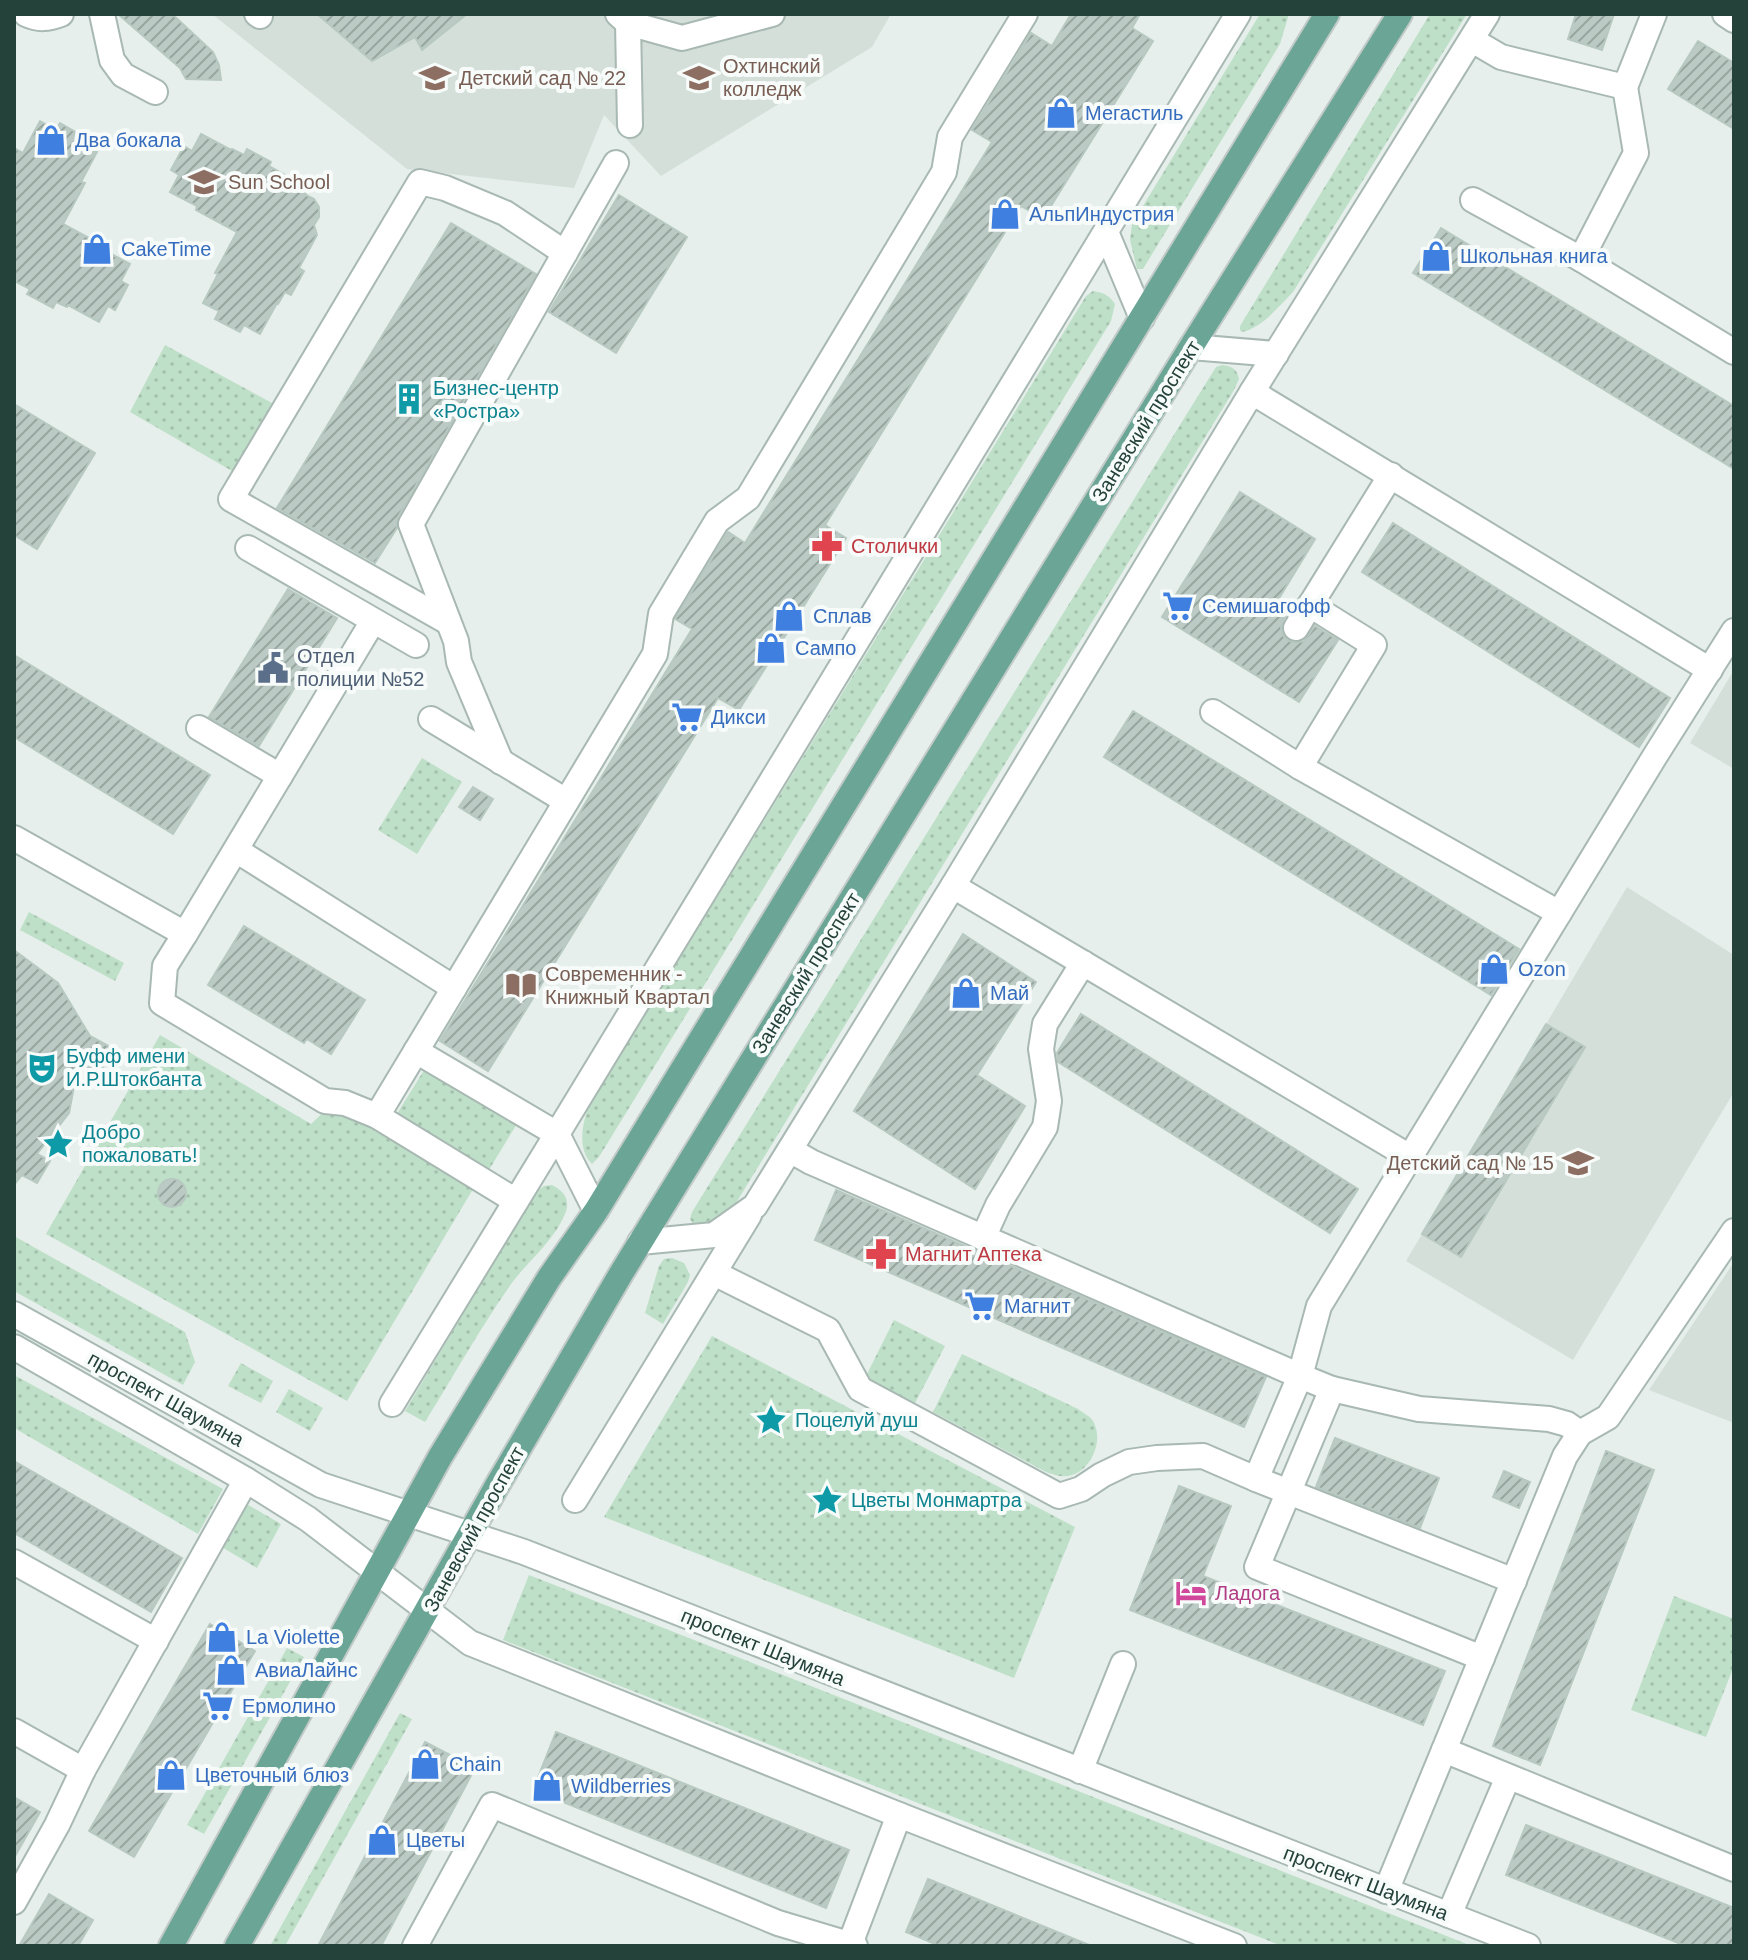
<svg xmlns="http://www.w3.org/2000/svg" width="1748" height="1960" font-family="Helvetica,sans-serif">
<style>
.built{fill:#d4dfda}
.green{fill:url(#green-dots)}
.building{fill:url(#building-hatch);stroke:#b8c9c2;stroke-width:2}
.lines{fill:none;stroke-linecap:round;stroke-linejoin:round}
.minor-casing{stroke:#a8b8b2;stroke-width:28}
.major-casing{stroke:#c2cac8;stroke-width:28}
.minor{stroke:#fff;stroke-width:24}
.major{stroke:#6aa596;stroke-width:24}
.labels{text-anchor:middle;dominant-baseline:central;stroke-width:8;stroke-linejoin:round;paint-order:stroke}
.education-label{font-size:20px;fill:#785e54;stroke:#f7fbf9;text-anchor:start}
.shop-label{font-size:20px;fill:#366cbe;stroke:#f7fbf9;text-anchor:start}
.culture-label{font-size:20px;fill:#0d838f;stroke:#f7fbf9;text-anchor:start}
.street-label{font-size:20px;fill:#24423a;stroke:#f7fbf9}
.health-label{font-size:20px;fill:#be3a42;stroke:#f7fbf9;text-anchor:start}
.service-label{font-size:20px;fill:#4e5e75;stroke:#f7fbf9;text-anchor:start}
.hotel-label{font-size:20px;fill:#b23c85;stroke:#f7fbf9;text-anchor:start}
</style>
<defs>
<pattern id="green-dots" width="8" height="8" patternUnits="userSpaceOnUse" patternTransform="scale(2)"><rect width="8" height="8" fill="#bfe0c8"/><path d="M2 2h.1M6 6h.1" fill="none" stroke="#a4c1ad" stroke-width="1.8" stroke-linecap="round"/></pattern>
<pattern id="building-hatch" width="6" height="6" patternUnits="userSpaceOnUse" patternTransform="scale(2)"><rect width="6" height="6" fill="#bbcac4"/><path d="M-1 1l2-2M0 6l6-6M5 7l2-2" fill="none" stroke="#98a6a0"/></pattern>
</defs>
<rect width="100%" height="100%" fill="#e6efeb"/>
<g class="built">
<polygon points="212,14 891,14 872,47 661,176 604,115 574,188 407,169"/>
<polygon points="1734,670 1734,769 1690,743"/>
<polygon points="1627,887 1734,955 1734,1092 1573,1360 1406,1261"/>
<polygon points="1734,1262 1734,1423 1649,1390"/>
</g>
<g class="green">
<polygon points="1260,14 1289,14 1280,44 1143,269 1137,269 1130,240 1132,224"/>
<path d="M1430,14H1467L1293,292C1279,306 1262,328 1242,332L1240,330V326Z"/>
<path d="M1093,291C1104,293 1109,295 1115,304L1111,321L599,1157L592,1164C577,1150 582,1123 589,1106L1086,296Z"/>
<polygon points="165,345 272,403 232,471 130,412"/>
<path d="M1222,365C1232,366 1237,369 1239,379L1234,390L736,1203C725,1216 711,1226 693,1224L690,1219L692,1212L1211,375L1216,367Z"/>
<polygon points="422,758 462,782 417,854 378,830"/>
<polygon points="29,912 124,963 115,981 20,930"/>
<polygon points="160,1035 311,1124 331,1105 473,1189 347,1401 46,1234"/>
<polygon points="426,1067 518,1122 487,1173 395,1117"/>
<path d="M552,1185C564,1191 571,1200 565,1214C553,1243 526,1262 509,1287C479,1330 453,1377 425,1422L405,1411L536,1192L544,1186Z"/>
<polygon points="14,1236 185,1332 195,1362 183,1385 14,1291"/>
<polygon points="672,1258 684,1263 690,1275 688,1282 663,1324 645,1313 659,1266 664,1259"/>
<polygon points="894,1320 945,1346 915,1403 865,1378"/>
<polygon points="712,1336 1075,1527 1014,1678 604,1517"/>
<path d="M962,1354L1078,1409C1083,1413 1090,1416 1093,1421C1104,1440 1092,1469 1072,1475C1063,1478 1055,1475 1046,1472L933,1412Z"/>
<polygon points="241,1363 273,1381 261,1403 228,1386"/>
<polygon points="14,1375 223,1489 198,1534 14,1428"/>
<polygon points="289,1389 323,1408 310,1431 276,1412"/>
<polygon points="245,1503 281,1524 257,1568 220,1546"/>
<polygon points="529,1575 1472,1946 1282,1946 503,1640"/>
<polygon points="1674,1596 1734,1619 1734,1666 1706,1737 1631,1710"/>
<polygon points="287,1648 304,1657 204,1834 187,1825"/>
<polygon points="400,1713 412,1719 285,1946 270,1946"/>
</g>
<g class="building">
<polygon points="118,14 172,14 213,52 219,65 221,80 186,79 180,68"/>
<polygon points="317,14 467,14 422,50 415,37 372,61"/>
<polygon points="1071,14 1140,14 1132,28 1153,41 1043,219 1021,206 825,525 846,538 739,710 718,698 488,1071 440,1041 692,629 675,619 728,532 745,543 992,142 972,130 1031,33 1052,46"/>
<polygon points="1576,14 1614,14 1602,50 1568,39"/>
<polygon points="1698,41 1734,63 1734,129 1668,89"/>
<polygon points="40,121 56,130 60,123 84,137 81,143 97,152 81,182 85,183 63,224 104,246 102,249 130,264 121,281 128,285 115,310 108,306 99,322 68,305 67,307 56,302 53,308 27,294 30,289 14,281 14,148 23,153"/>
<polygon points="201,134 231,150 232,149 244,155 247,149 271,162 269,166 303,185 306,195 314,199 319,207 319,217 314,225 317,235 299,268 304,271 291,295 285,292 278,304 277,303 260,334 244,325 240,332 215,319 219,311 203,303 218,274 215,273 237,232 196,210 197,206 170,192 179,175 171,170 184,146 192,151"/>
<polygon points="619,195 687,237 616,353 549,312"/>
<polygon points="451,223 536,274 398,517 397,528 375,563 277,508"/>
<polygon points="1441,228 1734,406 1734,469 1413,273"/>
<polygon points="14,404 95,453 37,549 14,535"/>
<polygon points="1240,492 1315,539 1278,600 1291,607 1283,620 1281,628 1282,634 1287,640 1295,643 1304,641 1315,626 1338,640 1299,702 1162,617"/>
<polygon points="1393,523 1670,698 1639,747 1362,572"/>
<polygon points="288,589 337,618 259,746 209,717"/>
<polygon points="14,655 210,775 173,834 14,737"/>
<polygon points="1133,711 1519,949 1491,995 1104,757"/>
<polygon points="473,787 493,799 480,820 459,807"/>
<polygon points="244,926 365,1000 331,1054 307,1039 304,1043 208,985"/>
<polygon points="963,934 1036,982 977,1075 1025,1106 975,1189 854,1111"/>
<polygon points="14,950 58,983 90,1036 112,1048 99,1075 78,1065 69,1113 37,1154 50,1161 37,1183 22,1175 14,1185"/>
<polygon points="1081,1014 1358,1189 1330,1233 1058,1062 1057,1053"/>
<polygon points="1546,1024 1585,1047 1461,1257 1422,1234"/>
<circle cx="172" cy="1193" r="14"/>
<polygon points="836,1190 1266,1377 1244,1427 815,1240"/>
<polygon points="1335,1438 1439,1478 1420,1528 1316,1487"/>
<polygon points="1606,1451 1654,1470 1540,1765 1493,1746"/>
<polygon points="14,1461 182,1558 151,1612 14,1533"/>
<polygon points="1504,1471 1530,1482 1519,1508 1493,1497"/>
<polygon points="1179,1486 1231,1506 1203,1576 1445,1671 1423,1725 1130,1610"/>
<polygon points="210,1624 255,1651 134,1857 89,1831"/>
<polygon points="556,1732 849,1850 826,1908 533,1790"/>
<polygon points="425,1742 475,1768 381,1946 318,1946"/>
<polygon points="14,1797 40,1812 14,1858"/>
<polygon points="1526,1825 1734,1908 1734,1946 1686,1946 1506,1875"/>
<polygon points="928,1879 1089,1945 1089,1946 940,1946 906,1932"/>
<polygon points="49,1894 93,1920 78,1946 19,1946"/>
</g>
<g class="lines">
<defs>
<g id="minor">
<path d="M26,14C39,20 48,19 61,14"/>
<polyline points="102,14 112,60 123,75 155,92"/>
<polyline points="257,14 260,16"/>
<polyline points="618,14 628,23 682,38 772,14"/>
<polyline points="1725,14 1734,20"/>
<polyline points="628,23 630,125"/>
<polyline points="1472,40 1501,57 1625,87 1654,14"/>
<polyline points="1473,200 1581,259 1734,352"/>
<polyline points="1106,232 1142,318"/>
<polyline points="1581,259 1636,153 1625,87"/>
<polyline points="1191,347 1276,354"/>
<polyline points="1252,392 1710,670"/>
<polyline points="248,548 416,645"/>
<polyline points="448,622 231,499 420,182 445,188 505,213 565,253"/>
<polyline points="1296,628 1391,475"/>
<polyline points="1213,712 1300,767 1559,913"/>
<polyline points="431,719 566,801"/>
<polyline points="199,728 280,776"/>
<polyline points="501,762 459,662 456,641 411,524 616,163"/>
<polyline points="1300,767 1374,645 1310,605"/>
<polyline points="14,838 185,934 373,621"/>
<polyline points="236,850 454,988"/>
<polyline points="953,886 1410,1157"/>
<polyline points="185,934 165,966 162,1003 325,1101 345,1103 377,1116 516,1201"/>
<polyline points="377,1116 655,654 661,614 717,521 748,498 944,172 950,137 1025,14"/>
<polyline points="790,1150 811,1162 1300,1376 1319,1306 1655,756 1734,631"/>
<polyline points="596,1211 557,1134 1238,14"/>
<polyline points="983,1238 998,1205 1045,1127 1049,1101 1041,1049 1045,1024 1083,963"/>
<polyline points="640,1242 714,1235 755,1206 953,886 1252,392 1487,14"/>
<polyline points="714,1273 828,1330 860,1389 1059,1496 1081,1489 1102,1475 1129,1462 1157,1458 1203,1456 1256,1479 1514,1581"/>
<polyline points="14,1314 321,1485 524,1552 1528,1946"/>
<polyline points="14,1347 246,1480 308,1519 470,1643 899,1815 1234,1946"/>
<polyline points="1332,1389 1257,1567 1482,1658"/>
<polyline points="392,1404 557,1134 416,1051"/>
<polyline points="1256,1479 1300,1376 1332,1389 1419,1409 1549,1419 1567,1424 1580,1433"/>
<polyline points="575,1500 749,1215"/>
<polyline points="14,1562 156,1641"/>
<polyline points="14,1731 83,1770"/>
<polyline points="1444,1750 1734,1869"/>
<polyline points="1080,1771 1123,1664"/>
<polyline points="1386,1891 1565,1456 1580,1433 1608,1417 1734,1231"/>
<polyline points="14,1902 57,1825 83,1770 246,1480"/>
<polyline points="1449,1915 1508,1777"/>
<polyline points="850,1944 899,1815"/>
<polyline points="415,1946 492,1805 778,1923 855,1946"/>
</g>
<g id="major">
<polyline points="171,1946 440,1457 549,1278 596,1211 1327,14"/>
<polyline points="237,1946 498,1484 622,1272 1191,347 1400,14"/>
</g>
</defs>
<use href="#minor" class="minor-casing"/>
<use href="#major" class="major-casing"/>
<use href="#minor" class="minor"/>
<use href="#major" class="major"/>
</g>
<defs>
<symbol id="school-bare" viewBox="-9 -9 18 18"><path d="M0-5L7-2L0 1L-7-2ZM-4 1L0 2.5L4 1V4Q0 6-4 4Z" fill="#8d6e63" stroke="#f7fbf9" stroke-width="2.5" paint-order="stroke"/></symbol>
<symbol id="university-bare" viewBox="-9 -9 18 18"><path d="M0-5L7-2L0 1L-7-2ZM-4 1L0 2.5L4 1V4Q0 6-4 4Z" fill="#8d6e63" stroke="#f7fbf9" stroke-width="2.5" paint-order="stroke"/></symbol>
<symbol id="shop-bare" viewBox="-9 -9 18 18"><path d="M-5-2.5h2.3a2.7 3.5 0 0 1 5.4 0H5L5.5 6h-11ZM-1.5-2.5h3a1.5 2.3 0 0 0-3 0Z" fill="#3f7fe0" stroke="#f7fbf9" stroke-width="2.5" paint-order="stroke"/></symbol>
<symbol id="building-bare" viewBox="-9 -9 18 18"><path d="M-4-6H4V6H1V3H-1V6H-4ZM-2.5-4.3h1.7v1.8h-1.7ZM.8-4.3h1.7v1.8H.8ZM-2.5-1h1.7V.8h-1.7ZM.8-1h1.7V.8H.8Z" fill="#0f9aa8" stroke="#f7fbf9" stroke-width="2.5" paint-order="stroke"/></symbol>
<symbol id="pharmacy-bare" viewBox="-9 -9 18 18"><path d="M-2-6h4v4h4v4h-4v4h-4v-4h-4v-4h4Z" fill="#e0444e" stroke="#f7fbf9" stroke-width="2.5" paint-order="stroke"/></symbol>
<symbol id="supermarket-bare" viewBox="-9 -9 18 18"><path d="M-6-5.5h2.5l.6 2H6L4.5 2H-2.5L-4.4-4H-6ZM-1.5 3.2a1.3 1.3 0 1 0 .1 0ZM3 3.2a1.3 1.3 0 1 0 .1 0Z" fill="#3f7fe0" stroke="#f7fbf9" stroke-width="2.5" paint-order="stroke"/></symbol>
<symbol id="civic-bare" viewBox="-9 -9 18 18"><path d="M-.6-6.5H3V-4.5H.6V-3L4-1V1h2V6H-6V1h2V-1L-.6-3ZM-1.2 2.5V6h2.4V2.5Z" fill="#5c6f8a" stroke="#f7fbf9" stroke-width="2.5" paint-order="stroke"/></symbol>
<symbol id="library-bare" viewBox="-9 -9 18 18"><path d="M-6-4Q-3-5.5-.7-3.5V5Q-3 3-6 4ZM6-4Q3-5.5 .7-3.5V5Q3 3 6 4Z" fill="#8d6e63" stroke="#f7fbf9" stroke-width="2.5" paint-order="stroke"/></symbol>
<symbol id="theatre-bare" viewBox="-9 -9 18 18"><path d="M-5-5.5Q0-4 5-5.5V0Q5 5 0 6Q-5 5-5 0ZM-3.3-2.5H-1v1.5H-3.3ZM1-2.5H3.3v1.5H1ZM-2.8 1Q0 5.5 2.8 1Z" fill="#0f9aa8" stroke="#f7fbf9" stroke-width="2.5" paint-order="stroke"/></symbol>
<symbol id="sight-bare" viewBox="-9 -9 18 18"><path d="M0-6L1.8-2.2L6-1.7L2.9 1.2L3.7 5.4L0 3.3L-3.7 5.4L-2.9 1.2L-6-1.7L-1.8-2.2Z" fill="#0f9aa8" stroke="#f7fbf9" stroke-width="2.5" paint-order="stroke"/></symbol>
<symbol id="hotel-bare" viewBox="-9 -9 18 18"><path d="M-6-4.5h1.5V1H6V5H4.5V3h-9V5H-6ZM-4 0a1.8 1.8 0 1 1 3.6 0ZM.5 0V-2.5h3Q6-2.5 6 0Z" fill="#d1479c" stroke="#f7fbf9" stroke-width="2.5" paint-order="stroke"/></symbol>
</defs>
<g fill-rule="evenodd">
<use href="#school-bare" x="413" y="56" width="44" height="44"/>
<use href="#university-bare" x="677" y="56" width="44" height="44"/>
<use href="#shop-bare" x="1039" y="91" width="44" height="44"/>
<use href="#shop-bare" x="29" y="118" width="44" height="44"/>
<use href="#school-bare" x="182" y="160" width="44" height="44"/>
<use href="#shop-bare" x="983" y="192" width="44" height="44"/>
<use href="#shop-bare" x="75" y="227" width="44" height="44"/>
<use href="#shop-bare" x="1414" y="234" width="44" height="44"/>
<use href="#building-bare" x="387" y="377" width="44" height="44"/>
<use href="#pharmacy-bare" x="805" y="524" width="44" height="44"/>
<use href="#supermarket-bare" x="1156" y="584" width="44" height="44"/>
<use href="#shop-bare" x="767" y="594" width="44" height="44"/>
<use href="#shop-bare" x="749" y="626" width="44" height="44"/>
<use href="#civic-bare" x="251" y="646" width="44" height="44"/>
<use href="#supermarket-bare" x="665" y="695" width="44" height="44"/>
<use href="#shop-bare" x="1472" y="947" width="44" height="44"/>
<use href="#library-bare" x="499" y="963" width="44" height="44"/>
<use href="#shop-bare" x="944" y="971" width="44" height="44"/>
<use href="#theatre-bare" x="20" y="1046" width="44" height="44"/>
<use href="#sight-bare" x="36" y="1122" width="44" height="44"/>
<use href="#school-bare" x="1556" y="1141" width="44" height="44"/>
<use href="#pharmacy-bare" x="859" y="1232" width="44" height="44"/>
<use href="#supermarket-bare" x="958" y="1284" width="44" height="44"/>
<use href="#sight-bare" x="749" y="1398" width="44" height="44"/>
<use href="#sight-bare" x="805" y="1478" width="44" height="44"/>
<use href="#hotel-bare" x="1169" y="1571" width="44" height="44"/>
<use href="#shop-bare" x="200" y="1615" width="44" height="44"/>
<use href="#shop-bare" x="209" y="1648" width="44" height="44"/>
<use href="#supermarket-bare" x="196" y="1684" width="44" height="44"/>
<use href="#shop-bare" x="403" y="1742" width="44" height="44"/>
<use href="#shop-bare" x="149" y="1753" width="44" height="44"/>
<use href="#shop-bare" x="525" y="1764" width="44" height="44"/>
<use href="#shop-bare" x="360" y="1818" width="44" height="44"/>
</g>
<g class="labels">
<g class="education-label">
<text x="723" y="66">Охтинский<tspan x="723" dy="23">колледж</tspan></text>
<text x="459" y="78">Детский сад № 22</text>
<text x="228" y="182">Sun School</text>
<text x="545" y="974">Современник -<tspan x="545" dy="23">Книжный Квартал</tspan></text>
<text x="1554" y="1163" text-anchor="end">Детский сад № 15</text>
</g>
<g class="shop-label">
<text x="1085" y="113">Мегастиль</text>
<text x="75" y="140">Два бокала</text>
<text x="1029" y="214">АльпИндустрия</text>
<text x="121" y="249">CakeTime</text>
<text x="1460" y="256">Школьная книга</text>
<text x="1202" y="606">Семишагофф</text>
<text x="813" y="616">Сплав</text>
<text x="795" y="648">Сампо</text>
<text x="711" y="717">Дикси</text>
<text x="1518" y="969">Ozon</text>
<text x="990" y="993">Май</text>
<text x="1004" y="1306">Магнит</text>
<text x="246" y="1637">La Violette</text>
<text x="255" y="1670">АвиаЛайнс</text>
<text x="242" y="1706">Ермолино</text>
<text x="449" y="1764">Chain</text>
<text x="195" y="1775">Цветочный блюз</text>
<text x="571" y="1786">Wildberries</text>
<text x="406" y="1840">Цветы</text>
</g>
<g class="culture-label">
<text x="433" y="388">Бизнес-центр<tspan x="433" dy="23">«Ростра»</tspan></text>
<text x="66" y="1056">Буфф имени<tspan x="66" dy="23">И.Р.Штокбанта</tspan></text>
<text x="82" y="1132">Добро<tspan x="82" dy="23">пожаловать!</tspan></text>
<text x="795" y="1420">Поцелуй душ</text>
<text x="851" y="1500">Цветы Монмартра</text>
</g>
<g class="street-label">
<text transform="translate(1146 421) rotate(-58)">Заневский проспект</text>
<text transform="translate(806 973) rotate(-58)">Заневский проспект</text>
<text transform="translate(166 1399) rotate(29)">проспект Шаумяна</text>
<text transform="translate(474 1529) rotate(-61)">Заневский проспект</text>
<text transform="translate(763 1647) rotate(22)">проспект Шаумяна</text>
<text transform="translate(1366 1883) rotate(21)">проспект Шаумяна</text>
</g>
<g class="health-label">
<text x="851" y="546">Столички</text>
<text x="905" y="1254">Магнит Аптека</text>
</g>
<g class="service-label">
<text x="297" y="656">Отдел<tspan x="297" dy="23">полиции №52</tspan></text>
</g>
<g class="hotel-label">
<text x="1215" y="1593">Ладога</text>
</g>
</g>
<rect width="1748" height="1960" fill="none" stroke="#24423a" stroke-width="32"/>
</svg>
